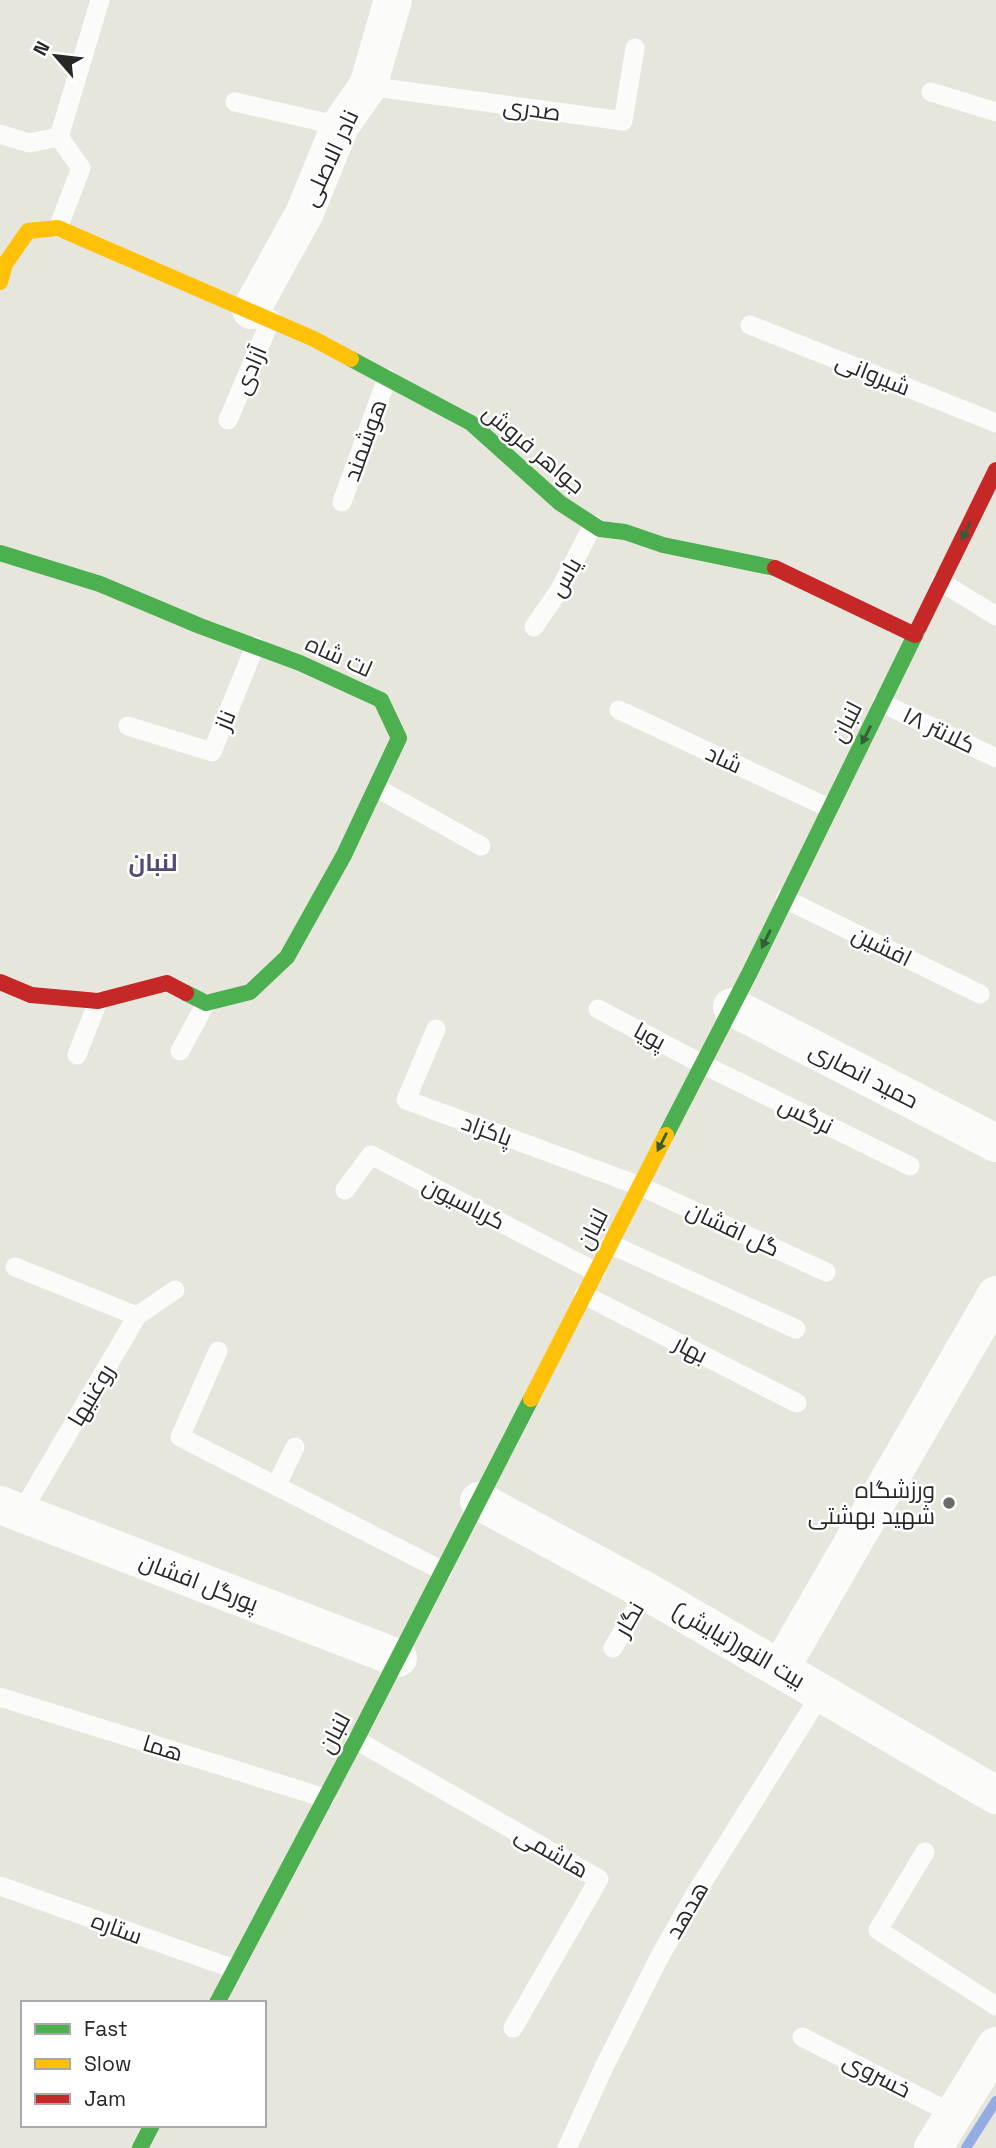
<svg xmlns="http://www.w3.org/2000/svg" width="996" height="2148" font-family="'Space Grotesk',Cairo,sans-serif">
<style>
.lines{fill:none;stroke-linecap:round;stroke-linejoin:round}
.stream{stroke:#94abe3;stroke-width:10}
.lane{stroke:#fbfbfa;stroke-width:19}
.street{stroke:#fbfbfa;stroke-width:38}
.fast{stroke:#4caf50;stroke-width:16}
.slow{stroke:#ffc107;stroke-width:16}
.jam{stroke:#c62828;stroke-width:16}
.oneway{fill:#365d37}
.poi-dot{fill:#6a6a66;stroke:#fff;stroke-width:2.5}
.labels{text-anchor:middle;dominant-baseline:central;stroke-width:5;stroke-linejoin:round;paint-order:stroke}
.street-label{font-size:23px;fill:#272727;stroke:#fff}
.poi-label{font-size:23px;fill:#272727;stroke:#fff;text-anchor:end}
.neighbourhood-label{font-size:24px;font-weight:bold;fill:#564b74;stroke:#fff}
</style>
<rect width="100%" height="100%" fill="#e6e6dc"/>
<g class="lines">
<polyline class="stream" points="966,2148 996,2101"/>
<g class="lane">
<polyline points="368,86 623,121 635,48"/>
<polyline points="931,92 996,112"/>
<polyline points="235,102 340,126"/>
<polyline points="0,134 29,143 59,137"/>
<polyline points="58,228 81,168 59,137 100,0"/>
<polyline points="750,325 996,423"/>
<polyline points="228,420 271,319"/>
<polyline points="342,502 387,378"/>
<polyline points="941,582 996,616"/>
<polyline points="534,627 560,589 593,525"/>
<polyline points="882,703 996,758"/>
<polyline points="619,710 829,808"/>
<polyline points="128,726 212,752 255,646"/>
<polyline points="377,788 481,846"/>
<polyline points="785,899 980,994"/>
<polyline points="598,1009 702,1064 910,1166"/>
<polyline points="436,1029 406,1100 640,1186 826,1272"/>
<polyline points="180,1051 206,1003"/>
<polyline points="77,1055 98,1001"/>
<polyline points="345,1190 371,1155 596,1272"/>
<polyline points="610,1244 796,1329"/>
<polyline points="15,1267 137,1316"/>
<polyline points="584,1295 797,1403"/>
<polyline points="218,1351 180,1437 443,1571"/>
<polyline points="276,1486 295,1447"/>
<polyline points="21,1513 137,1316 175,1290"/>
<polyline points="613,1648 646,1591"/>
<polyline points="0,1697 325,1798"/>
<polyline points="356,1740 599,1879 513,2028"/>
<polyline points="925,1852 878,1930 996,2006"/>
<polyline points="0,1886 234,1969"/>
<polyline points="802,2037 953,2114"/>
<polyline points="567,2148 605,2065 659,1958 694,1896 821,1694"/>
</g>
<g class="street">
<polyline points="251,310 305,212 340,126 368,86 393,0"/>
<polyline points="732,1007 996,1143"/>
<polyline points="479,1501 646,1591 996,1795"/>
<polyline points="0,1505 398,1658"/>
<polyline points="780,1669 996,1295"/>
<polyline points="933,2148 996,2046"/>
</g>
<g class="fast">
<polyline points="351,359 471,423 560,503 600,529 625,532 663,545 775,568"/>
<polyline points="0,553 100,584 200,626 300,663 381,700 399,738 344,855 287,957 250,992 206,1003 186,993"/>
<polyline points="666,1135 750,972 919,627"/>
<polyline points="217,2003 356,1740 531,1399"/>
<polyline points="140,2148 152,2125"/>
</g>
<g class="slow">
<polyline points="0,282 5,264 28,231 58,228 314,339 351,359"/>
<polyline points="531,1399 666,1135"/>
</g>
<g class="jam">
<polyline points="775,568 915,635"/>
<polyline points="919,627 996,470"/>
<polyline points="0,982 31,995 98,1001 167,983 186,993"/>
</g>
</g>
<defs><path id="oneway-solid" d="M-6-.8H1V-3.2L6.5 0L1 3.2V.8H-6Z" transform="scale(1.75)"/></defs>
<g class="oneway">
<use href="#oneway-solid" transform="translate(966 531) rotate(116)"/>
<use href="#oneway-solid" transform="translate(866 735) rotate(117)"/>
<use href="#oneway-solid" transform="translate(766 939) rotate(116)"/>
<use href="#oneway-solid" transform="translate(662 1142) rotate(117)"/>
</g>
<circle class="poi-dot" cx="949" cy="1503" r="7"/>
<g class="labels">
<g class="street-label">
<text transform="translate(532 109) rotate(8)">صدری</text>
<text transform="translate(330 158) rotate(-65)">نادر الاصلی</text>
<text transform="translate(250 370) rotate(-67)">آزادی</text>
<text transform="translate(873 374) rotate(22)">شیروانی</text>
<text transform="translate(365 440) rotate(-70)">هوشمند</text>
<text transform="translate(534 449) rotate(40)">جواهر فروش</text>
<text transform="translate(565 577) rotate(-60)">یاس</text>
<text transform="translate(339 656) rotate(24)">لت شاه</text>
<text transform="translate(225 720) rotate(-68)">ناز</text>
<text transform="translate(846 722) rotate(-63)">لنبان</text>
<text transform="translate(939 730) rotate(26)">کلانتر ۱۸</text>
<text transform="translate(724 759) rotate(25)">شاد</text>
<text transform="translate(882 946) rotate(26)">افشین</text>
<text transform="translate(650 1036) rotate(28)">پویا</text>
<text transform="translate(864 1075) rotate(27)">حمید انصاری</text>
<text transform="translate(806 1115) rotate(26)">نرگس</text>
<text transform="translate(487 1130) rotate(20)">پاکزاد</text>
<text transform="translate(464 1203) rotate(27)">کرباسیون</text>
<text transform="translate(592 1229) rotate(-63)">لنبان</text>
<text transform="translate(733 1229) rotate(25)">گل افشان</text>
<text transform="translate(691 1349) rotate(27)">بهار</text>
<text transform="translate(91 1395) rotate(-59)">روغنیها</text>
<text transform="translate(199 1582) rotate(21)">پورگل افشان</text>
<text transform="translate(629 1619) rotate(-60)">نگار</text>
<text transform="translate(739 1645) rotate(30)">بیت النور(نیایش)</text>
<text transform="translate(334 1733) rotate(-62)">لنبان</text>
<text transform="translate(163 1748) rotate(17)">هما</text>
<text transform="translate(552 1852) rotate(30)">هاشمی</text>
<text transform="translate(687 1910) rotate(-60)">هدهد</text>
<text transform="translate(117 1928) rotate(20)">ستاره</text>
<text transform="translate(877 2075) rotate(27)">خسروی</text>
</g>
<g class="poi-label">
<text x="935" y="1490">ورزشگاه<tspan x="935" dy="26">شهید بهشتی</tspan></text>
</g>
<g class="neighbourhood-label">
<text x="153" y="862">لنبان</text>
</g>
</g>
<rect x="21" y="2001" width="245" height="126" fill="#ffffff" stroke="#a9a9a9" stroke-width="2"/>
<rect x="35" y="2024" width="35" height="10" fill="#4caf50" stroke="#a9a9a9" stroke-width="2"/>
<text x="84" y="2036" font-size="21" fill="#272727">Fast</text>
<rect x="35" y="2059" width="35" height="10" fill="#ffc107" stroke="#a9a9a9" stroke-width="2"/>
<text x="84" y="2071" font-size="21" fill="#272727">Slow</text>
<rect x="35" y="2094" width="35" height="10" fill="#c62828" stroke="#a9a9a9" stroke-width="2"/>
<text x="84" y="2106" font-size="21" fill="#272727">Jam</text>
<g transform="translate(56 56) rotate(298)" stroke="#ffffff" stroke-width="5" paint-order="stroke">
<path d="M0-5L12 26L0 18L-12 26Z" fill="#272727"/>
<text y="-10" font-size="19" font-weight="bold" text-anchor="middle" fill="#272727">N</text>
</g>
</svg>
